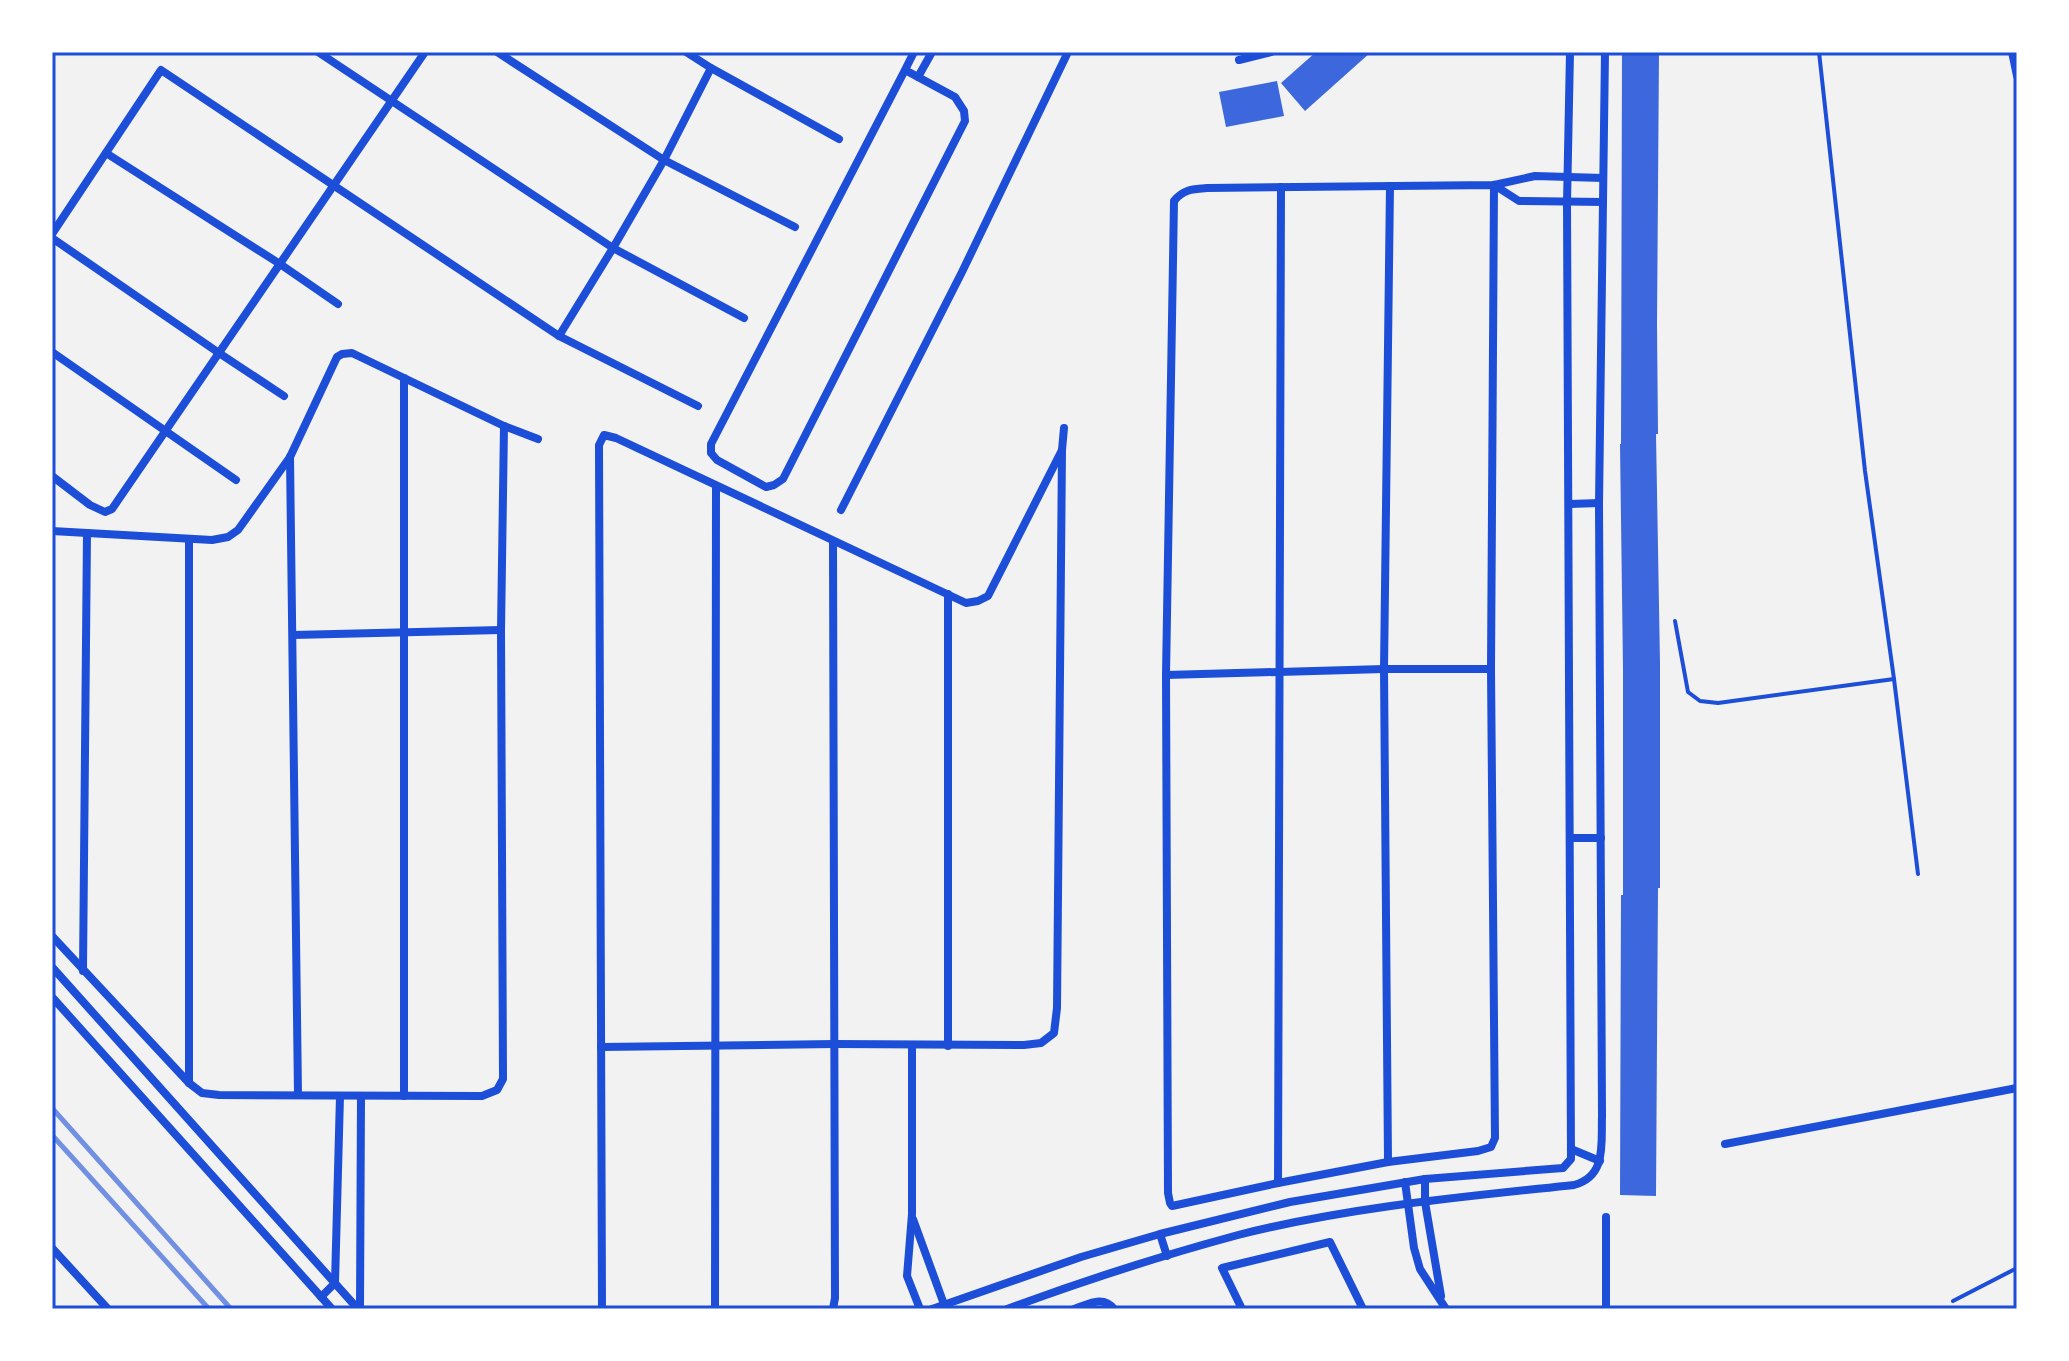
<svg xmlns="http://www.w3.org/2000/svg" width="2069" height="1361" font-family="Karla,sans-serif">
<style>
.building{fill:#3d67dc}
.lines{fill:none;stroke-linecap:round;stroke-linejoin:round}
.service{stroke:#1d4ed8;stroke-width:4}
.minor{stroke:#1d4ed8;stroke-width:8}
.rail{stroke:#7290e2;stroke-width:5}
.neatline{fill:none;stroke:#1d4ed8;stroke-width:3}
</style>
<rect width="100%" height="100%" fill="#f2f2f2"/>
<g class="building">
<polygon points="1316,52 1371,52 1305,111 1281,83"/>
<polygon points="1622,52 1659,52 1657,325 1658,434 1656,434 1660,663 1660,888 1658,888 1656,1196 1620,1195 1621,895 1623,895 1623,668 1620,444 1621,444"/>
<polygon points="1277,81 1284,116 1226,127 1219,92"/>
</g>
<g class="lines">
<g class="service">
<polyline points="1819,52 1865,471 1894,679 1918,874"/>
<polyline points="1675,621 1688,692 1700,701 1718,703 1894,679"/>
<polyline points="1953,1301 2017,1268"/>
</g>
<g class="minor">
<polyline points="318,52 613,248 744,318"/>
<polyline points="497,52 664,160 795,227"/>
<polyline points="686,52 711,68 839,139"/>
<polyline points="2012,52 2017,76"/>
<polyline points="1239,60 1271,52"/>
<polyline points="905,70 955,97 964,111 965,121 783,479 774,485 766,487 717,460 711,453 711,444 905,70 914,52"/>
<polyline points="918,77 932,52"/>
<polyline points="106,153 280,264 338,304"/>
<path d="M1494,185L1491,669L1495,1138L1491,1147L1478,1151L1388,1162L1278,1183L1172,1206L1170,1203L1168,1193L1166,675L1174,201C1183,189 1194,189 1207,188L1494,185L1535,176L1603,178"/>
<polyline points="1494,185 1519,201 1603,202"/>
<polyline points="52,234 161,70 559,336 698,406"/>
<polyline points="52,238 219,353 284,396"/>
<polyline points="559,336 613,248 664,160 711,68"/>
<polyline points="52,352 236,480"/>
<polyline points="404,378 404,1096"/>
<polyline points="290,457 298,1095"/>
<polyline points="52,476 90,505 105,512 112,509 425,52"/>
<polyline points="1570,504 1599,503"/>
<polyline points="841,510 962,272 1068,52"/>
<polyline points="52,531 212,540 228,537 238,530 290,457 337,357 342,354 352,353 504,426 538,439"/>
<polyline points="189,539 189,1083"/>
<polyline points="948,594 948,1046"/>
<polyline points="293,635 501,630"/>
<polyline points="1166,675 1384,669 1491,669"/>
<polyline points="1570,838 1601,838"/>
<polyline points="52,936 189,1083 202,1093 219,1095 482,1096 497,1090 503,1079 501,630 504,426"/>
<polyline points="52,967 358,1309"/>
<polyline points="83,971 87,533"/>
<polyline points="52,997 332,1309"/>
<polyline points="912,1046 912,1214 907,1276 920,1309"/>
<polyline points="601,1047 834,1044 1024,1045 1041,1043 1054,1033 1057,1008 1062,450 1064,428"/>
<polyline points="1725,1144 2017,1088"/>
<polyline points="1571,1149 1600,1161"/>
<polyline points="1388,1162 1384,669 1390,186"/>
<polyline points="1425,1179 1425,1202 1441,1296"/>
<polyline points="1405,1182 1414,1248 1420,1269 1446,1309"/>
<polyline points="1278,1183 1281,187"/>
<polyline points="1606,1217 1606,1309"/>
<polyline points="913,1219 945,1307"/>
<polyline points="1160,1234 1167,1256"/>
<polyline points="52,1248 108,1309"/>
<polyline points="321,1297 335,1283 340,1096"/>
<polyline points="360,1309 361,1096"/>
<polyline points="602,1309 599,445 604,435 616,438 966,603 978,601 988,596 1062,450"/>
<polyline points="715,1309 716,486"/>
<polyline points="833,1309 835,1298 833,542"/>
<polyline points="932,1309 1081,1257 1160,1234 1290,1202 1425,1179 1563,1168 1571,1159 1567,203 1570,52"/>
<path d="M1007,1309C1083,1281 1160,1256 1238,1235C1348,1207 1462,1197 1574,1185C1607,1176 1601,1144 1602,1116L1599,503L1605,52"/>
<path d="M1074,1309C1089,1304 1103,1295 1114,1309"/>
<polyline points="1242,1309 1222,1268 1330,1242 1363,1309"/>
</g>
<g class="rail">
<polyline points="52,1108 231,1309"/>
<polyline points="52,1135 209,1309"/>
</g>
</g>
<rect width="2069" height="1361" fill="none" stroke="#ffffff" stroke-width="108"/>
<rect x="54" y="54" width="1961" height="1253" class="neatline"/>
</svg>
